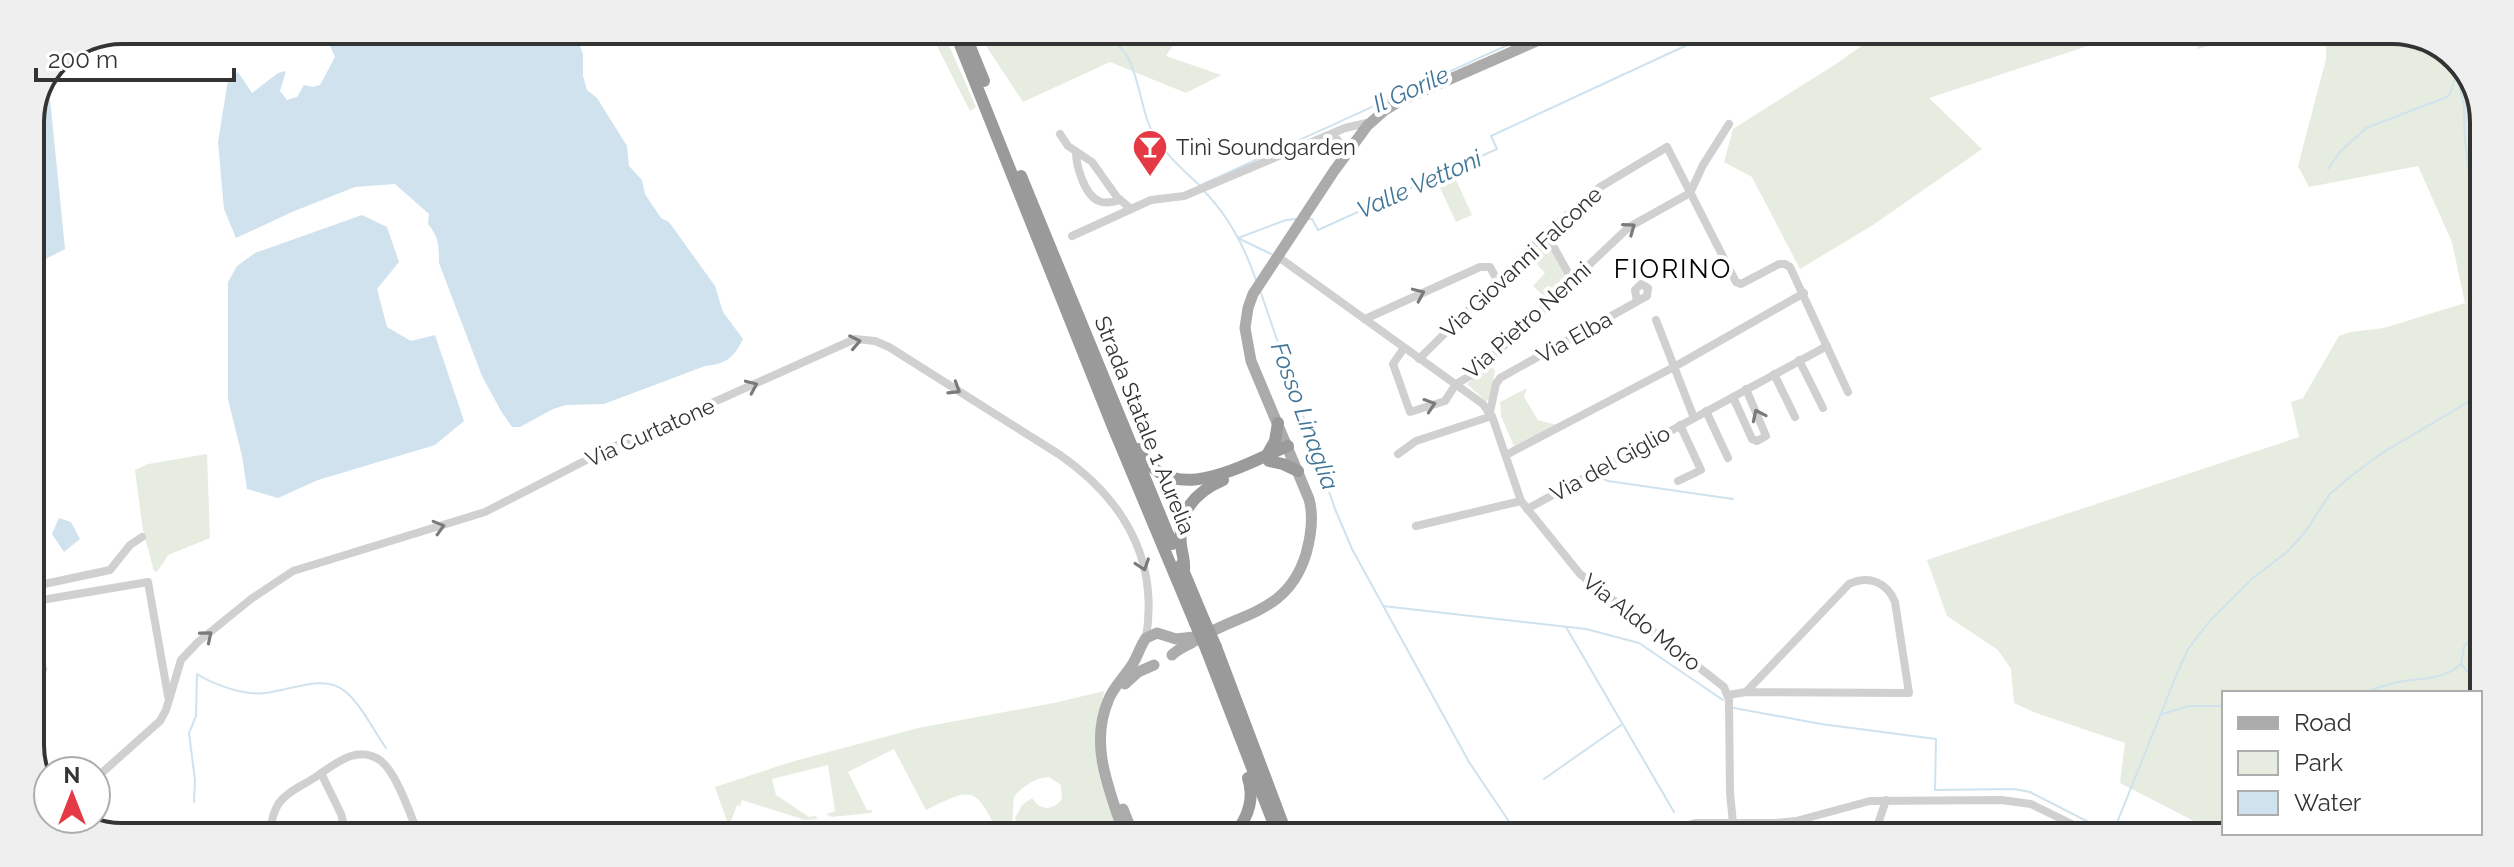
<svg xmlns="http://www.w3.org/2000/svg" width="2514" height="867" font-family="Raleway,sans-serif">
<style>
.green{fill:#e6ecdf}
.water{fill:#cfe2ee}
.lines{fill:none;stroke-linecap:round;stroke-linejoin:round}
.stream{stroke:#cfe2ee;stroke-width:2}
.minor{stroke:#d0d0d0;stroke-width:8}
.major{stroke:#ababab;stroke-width:11}
.highway{stroke:#9a9a9a;stroke-width:12}
.highway-bridge{stroke:#9a9a9a;stroke-width:12}
.oneway{stroke:#7a7a7a}
.labels{text-anchor:middle;dominant-baseline:central;stroke-width:8;stroke-linejoin:round;paint-order:stroke}
.poi-label{font-size:22px;fill:#333;stroke:#fff;text-anchor:start}
.street-label{font-size:22px;fill:#333;stroke:#fff}
.water-label{font-size:24px;font-style:italic;fill:#3f7597;stroke:#fff}
.quarter-label{font-size:26px;letter-spacing:2px;fill:#000;stroke:#fff}
.rim{fill:none;stroke:#333;stroke-width:4}
</style>
<rect width="100%" height="100%" fill="#fff"/>
<g class="green">
<polygon points="930,32 943,32 976,107 970,111"/>
<polygon points="977,32 1178,32 1178,38 1166,56 1221,75 1186,93 1110,62 1023,102"/>
<polygon points="1878,34 2124,34 1929,98 1982,149 1873,225 1800,269 1752,177 1724,162 1733,129 1836,64"/>
<polygon points="2192,34 2253,34 2198,49"/>
<polygon points="2326,35 2421,35 2465,66 2484,115 2480,693 2224,693 2224,833 2404,833 2393,837 2225,837 2120,783 2125,743 2036,713 2014,703 2011,669 1998,650 1947,616 1927,560 2299,437 2291,402 2303,398 2339,336 2351,332 2384,328 2465,303 2452,242 2418,166 2309,187 2298,166 2326,59"/>
<polygon points="1456,180 1472,215 1456,222 1440,188"/>
<polygon points="1546,240 1566,278 1545,297 1533,286 1545,273 1529,256"/>
<polygon points="1490,364 1495,371 1490,399 1486,401 1467,384"/>
<polygon points="1527,388 1524,397 1538,420 1557,425 1514,446 1501,416 1500,402"/>
<polygon points="207,454 210,538 168,555 157,572 154,571 143,531 135,470 148,464"/>
<path d="M1104,691L1096,739V758L1122,834H1020L1015,818L1022,805L1032,798C1040,811 1053,811 1062,799L1061,785L1049,777C1037,777 1021,787 1014,797L1012,824L1017,834H999C975,787 974,786 926,810L894,749L848,772L867,810H872L871,813L832,817L826,814L835,811L828,765L772,779L776,795L809,817L815,816L818,819L805,820L742,800L740,806L737,805L729,827L715,787L791,762L918,728L1054,703Z"/>
</g>
<g class="water">
<path d="M323,30L555,31L559,38L568,43L577,38L583,54V76L587,90L597,98L627,146L629,166L642,180L645,194L661,218L669,222L715,286L723,312L743,339C734,358 726,364 705,366L604,404L566,405L553,409L520,427H512L501,411L482,376L439,263C439,247 439,237 428,224L429,214L395,184L355,187L292,212L236,238L224,209L218,142L228,80L238,72L252,93L278,73L286,71L280,91L287,100L297,97L304,85L313,87L320,85L335,57Z"/>
<polygon points="50,99 65,249 30,267 30,116 35,105"/>
<polygon points="362,215 387,227 399,262 377,289 387,327 411,341 435,335 464,421 435,445 318,480 278,498 247,489 242,456 228,399 228,282 237,266 255,253"/>
<polygon points="59,518 71,522 80,539 64,552 52,534"/>
</g>
<g class="lines">
<g class="stream">
<path d="M1066,32C1082,41 1106,35 1120,47C1135,59 1141,104 1148,122C1156,146 1181,168 1199,185"/>
<polyline points="2456,60 2458,82 2464,105 2465,140 2473,213"/>
<polyline points="2460,89 2479,103"/>
<polyline points="2328,169 2339,153 2366,128 2447,97 2451,92 2457,70"/>
<polyline points="1201,185 1534,33"/>
<path d="M1203,190C1227,214 1245,248 1256,280"/>
<polyline points="1307,219 1312,219 1318,230 1497,149 1491,136 1713,33"/>
<polyline points="1238,238 1286,220 1296,219"/>
<polyline points="1238,238 1271,254"/>
<polyline points="1261,293 1335,509 1352,549 1469,762 1518,835"/>
<polyline points="1597,476 1608,481 1733,499"/>
<polyline points="1383,606 1586,629 1639,643 1723,700"/>
<polyline points="1566,627 1674,812"/>
<polyline points="2461,664 2480,687"/>
<path d="M2357,693C2370,691 2382,686 2394,683C2418,677 2441,682 2461,664L2464,647L2480,625"/>
<polyline points="1734,708 1821,724 1936,739 1935,790 2014,789 2030,792 2116,836"/>
<polyline points="2162,714 2189,706 2224,706"/>
<polyline points="1544,779 1621,725"/>
<path d="M194,802L195,780L189,733L196,716L197,674C211,683 233,691 250,693C281,697 321,670 346,692C363,707 373,730 386,748"/>
<polyline points="2112,835 2176,676 2188,649 2209,622 2253,578 2288,551 2305,532 2330,494 2351,476 2382,453 2465,404 2482,390"/>
</g>
<g class="minor">
<polyline points="1060,134 1068,146 1092,162 1117,197 1131,209"/>
<polyline points="1332,134 1348,151"/>
<path d="M1076,152C1076,166 1085,196 1099,201C1105,204 1114,202 1120,200"/>
<polyline points="1546,233 1572,280"/>
<polyline points="1072,236 1151,200 1184,196 1345,128 1371,122"/>
<polyline points="1277,256 1483,404 1493,419 1521,501 1580,574 1724,687 1729,700 1730,793 1733,823"/>
<polyline points="1365,319 1480,267 1490,267 1497,280"/>
<polyline points="1656,320 1694,418"/>
<polyline points="1404,348 1393,364 1410,412 1445,401 1456,384 1475,373 1629,227 1690,193 1703,165 1729,124"/>
<polyline points="1419,359 1546,233 1600,187 1667,147 1736,282 1741,284 1779,264 1785,264 1790,267 1848,392"/>
<polyline points="1799,360 1823,408"/>
<polyline points="1774,374 1795,417"/>
<polyline points="1733,397 1752,439 1757,441 1766,436 1746,389"/>
<polyline points="1706,411 1728,458"/>
<polyline points="1490,412 1496,384 1500,378 1647,296 1648,288 1641,284 1635,290 1637,301"/>
<polyline points="1398,454 1416,441 1492,416"/>
<polyline points="1506,455 1674,367 1804,293"/>
<polyline points="1678,481 1701,470 1680,425"/>
<polyline points="1527,509 1827,346"/>
<polyline points="1416,526 1521,501"/>
<polyline points="30,587 110,570 130,545 142,537"/>
<polyline points="30,602 148,582 168,696"/>
<polyline points="30,634 43,669 30,673"/>
<path d="M1728,695L1746,692L1909,693L1895,602C1887,582 1869,575 1849,584L1746,692"/>
<polyline points="321,773 341,814 346,833"/>
<path d="M96,778L160,721L166,710L181,660L198,642L251,599L293,571L485,512L600,453L855,339L875,341L889,347L1060,455C1123,499 1159,559 1146,638"/>
<polyline points="88,819 94,828 106,831"/>
<polyline points="96,819 106,832"/>
<path d="M270,833C271,822 273,812 279,803C288,791 302,786 314,778C334,765 357,743 381,761C397,774 410,814 418,833"/>
<polyline points="1668,836 1681,827 1695,823 1776,823 1796,821 1870,801 2001,800 2031,804 2096,836"/>
<polyline points="1874,836 1886,800"/>
</g>
<g class="major">
<path d="M1172,655C1178,649 1186,646 1193,642C1237,612 1287,616 1306,554C1311,536 1314,517 1309,499L1251,361L1245,328L1248,308L1253,294L1334,171L1367,126L1385,110L1400,101L1555,33"/>
<polyline points="1125,684 1138,672 1154,665"/>
<polyline points="1123,809 1133,834"/>
<path d="M1124,834C1110,791 1089,746 1108,701C1113,687 1124,678 1132,665C1138,656 1140,646 1146,638L1157,633L1176,639L1194,637"/>
</g>
<g class="highway">
<polyline points="955,32 1113,427 1195,623"/>
<polyline points="964,32 984,81"/>
<polyline points="1021,176 1172,544"/>
<path d="M1138,449C1171,510 1242,465 1288,446"/>
<polyline points="1267,455 1275,441 1278,423"/>
<polyline points="1269,461 1283,464 1298,471"/>
<polyline points="1181,565 1204,620"/>
<path d="M1184,570C1185,560 1182,554 1181,545C1177,513 1195,492 1223,480"/>
<polyline points="1216,647 1287,835"/>
<polyline points="1207,651 1278,835"/>
<path d="M1234,835C1247,819 1255,799 1248,778"/>
</g>
<g class="highway-bridge">
<polyline points="1204,620 1216,647"/>
<polyline points="1195,623 1207,651"/>
</g>
</g>
<defs><path id="oneway-chevron" d="M-2-3.5L2.5 0L-2 3.5" fill="none" stroke-width="1.6" stroke-linecap="round" stroke-linejoin="round" transform="scale(2)"/></defs>
<g class="oneway">
<use href="#oneway-chevron" transform="translate(1630 228) rotate(-36)"/>
<use href="#oneway-chevron" transform="translate(1419 294) rotate(-24)"/>
<use href="#oneway-chevron" transform="translate(855 342) rotate(-11)"/>
<use href="#oneway-chevron" transform="translate(752 386) rotate(-24)"/>
<use href="#oneway-chevron" transform="translate(955 389) rotate(32)"/>
<use href="#oneway-chevron" transform="translate(1430 405) rotate(-18)"/>
<use href="#oneway-chevron" transform="translate(1758 415) rotate(-115)"/>
<use href="#oneway-chevron" transform="translate(439 527) rotate(-16)"/>
<use href="#oneway-chevron" transform="translate(1143 565) rotate(71)"/>
<use href="#oneway-chevron" transform="translate(207 636) rotate(-40)"/>
</g>
<defs>
<symbol id="bar-pin" viewBox="-11 -11 22 30"><path d="M0 17L-7.5 6A9.5 9.5 0 1 1 7.5 6Z" fill="#e63946" stroke="#fff"/><path d="M-6-5H6L.8 .8V4.5H3.5V6h-7V4.5H-.8V.8Z" fill="#fff"/></symbol>
</defs>
<g fill-rule="evenodd">
<use href="#bar-pin" x="1130" y="127" width="40" height="54"/>
</g>
<g class="labels">
<g class="poi-label">
<text x="1176" y="147">Tinì Soundgarden</text>
</g>
<g class="street-label">
<text transform="translate(1521 262) rotate(-43)">Via Giovanni Falcone</text>
<text transform="translate(1527 320) rotate(-42)">Via Pietro Nenni</text>
<text transform="translate(1574 337) rotate(-29)">Via Elba</text>
<text transform="translate(1145 425) rotate(68)">Strada Statale 1 Aurelia</text>
<text transform="translate(650 432) rotate(-24)">Via Curtatone</text>
<text transform="translate(1610 463) rotate(-29)">Via del Giglio</text>
<text transform="translate(1642 622) rotate(38)">Via Aldo Moro</text>
</g>
<g class="water-label">
<text transform="translate(1411 89) rotate(-24)">Il Gorile</text>
<text transform="translate(1419 184) rotate(-24)">Valle Vettoni</text>
<text transform="translate(1305 416) rotate(70)">Fosso Linaglia</text>
</g>
<g class="quarter-label">
<text x="1673" y="269">FIORINO</text>
</g>
</g>
<path d="M0 0H2514V867H0ZM122 44H2392A78 78 0 0 1 2470 122V745A78 78 0 0 1 2392 823H122A78 78 0 0 1 44 745V122A78 78 0 0 1 122 44Z" fill="#efefef" fill-rule="evenodd"/>
<path class="rim" d="M122 44H2392A78 78 0 0 1 2470 122V745A78 78 0 0 1 2392 823H122A78 78 0 0 1 44 745V122A78 78 0 0 1 122 44Z"/>
<rect x="2222" y="691" width="260" height="144" fill="#ffffff" stroke="#adadad" stroke-width="2"/>
<rect x="2238" y="717" width="40" height="12" fill="#ababab" stroke="#adadad" stroke-width="2"/>
<text x="2294" y="731" font-size="24" fill="#333333">Road</text>
<rect x="2238" y="751" width="40" height="24" fill="#e6ecdf" stroke="#adadad" stroke-width="2"/>
<text x="2294" y="771" font-size="24" fill="#333333">Park</text>
<rect x="2238" y="791" width="40" height="24" fill="#cfe2ee" stroke="#adadad" stroke-width="2"/>
<text x="2294" y="811" font-size="24" fill="#333333">Water</text>
<g transform="translate(72 795)"><circle r="38" fill="#ffffff" stroke="#adadad" stroke-width="2"/>
<path d="M0-6L14 30L0 20L-14 30Z" fill="#e63946"/>
<text y="-12" font-size="22" font-weight="bold" text-anchor="middle" fill="#333333">N</text>
</g>
<path d="M36 68v12h198v-12" fill="none" stroke="#333333" stroke-width="4"/>
<text x="48" y="68" font-size="24" fill="#333333" stroke="#ffffff" stroke-width="6" paint-order="stroke">200 m</text>
</svg>
